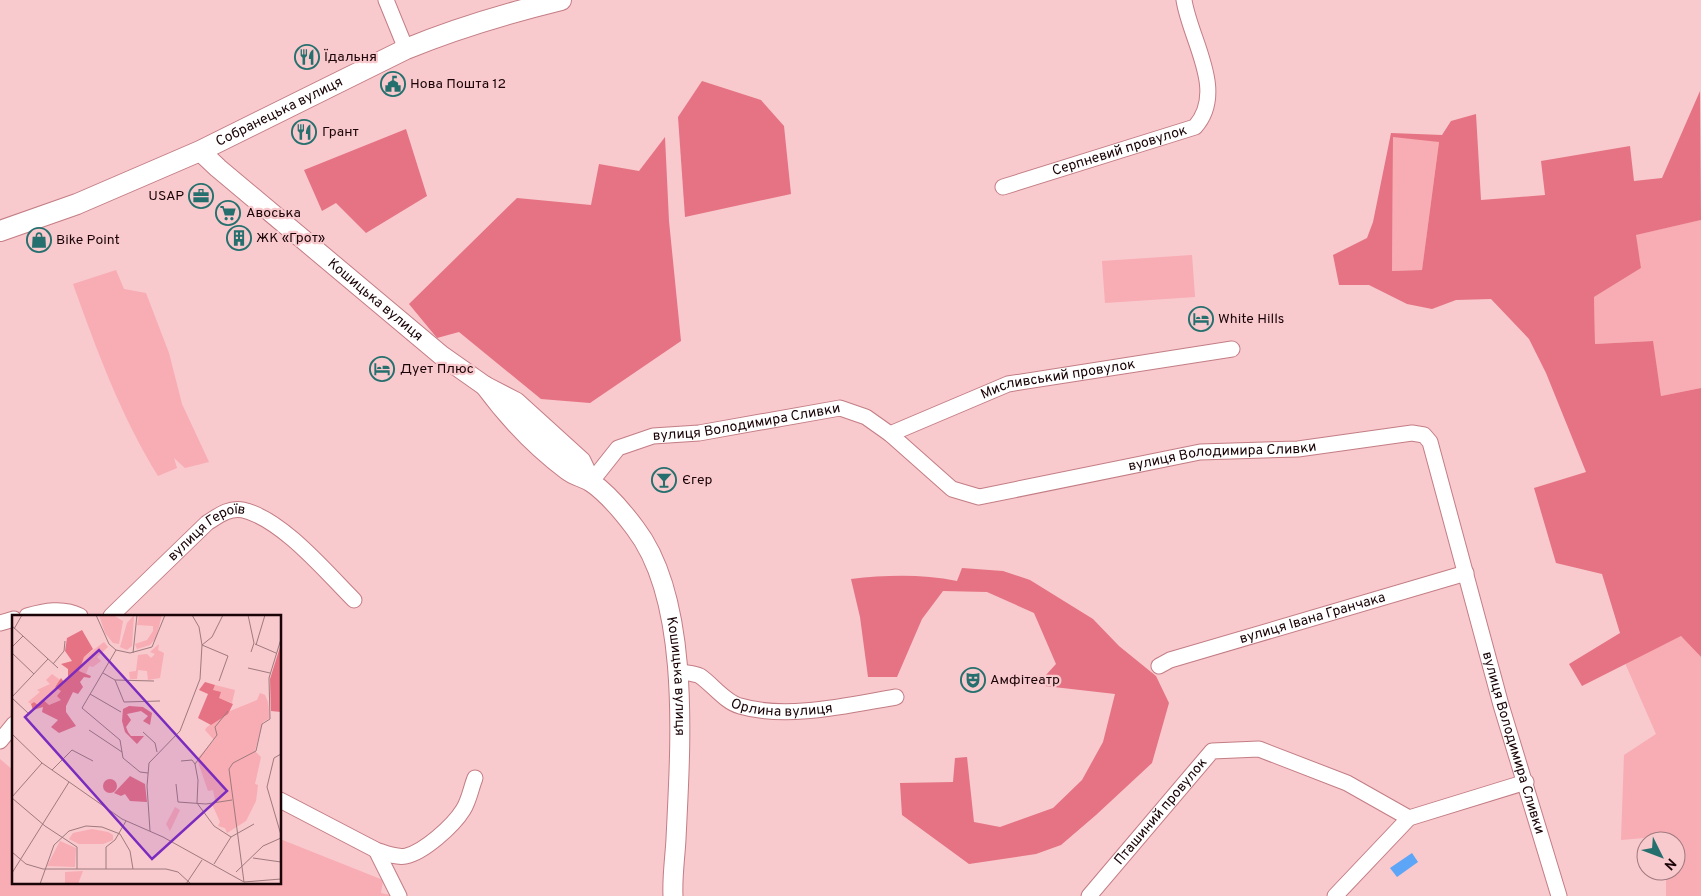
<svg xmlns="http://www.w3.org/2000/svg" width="1701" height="896" font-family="Overpass,sans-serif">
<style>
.green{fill:#f8acb3}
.forest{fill:#e57383;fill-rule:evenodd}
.water{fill:#5da5f7}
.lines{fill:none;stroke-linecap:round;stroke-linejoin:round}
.minor-casing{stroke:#c37d84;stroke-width:17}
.tertiary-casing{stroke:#c37d84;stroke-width:21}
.secondary-casing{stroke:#c37d84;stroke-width:22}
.minor{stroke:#fff;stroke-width:15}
.tertiary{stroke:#fff;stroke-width:19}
.secondary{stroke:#fff;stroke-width:20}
.labels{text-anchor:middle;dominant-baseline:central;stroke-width:4.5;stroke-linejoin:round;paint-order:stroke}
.poi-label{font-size:14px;fill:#1a0407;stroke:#f8c9cd;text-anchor:start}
.street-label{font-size:14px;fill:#1a0407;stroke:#f8c9cd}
.inset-road{fill:none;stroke:#9f7a7e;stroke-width:1}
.view{fill:#7b2cbf;fill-opacity:0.15;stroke:#7b2cbf;stroke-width:2.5}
.inset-edge{fill:none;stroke:#1a0407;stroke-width:2.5}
</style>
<rect width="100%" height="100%" fill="#f8c9cd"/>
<g class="green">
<polygon points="1393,136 1439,141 1422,270 1392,271"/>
<polygon points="1701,220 1701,388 1661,396 1652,341 1595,344 1594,297 1641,268 1635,235"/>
<polygon points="1192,255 1195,297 1105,303 1102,261"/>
<path d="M116,270L124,289L146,293L169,353L182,404L209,462L185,468L174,458L177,468L158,476C121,416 97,351 73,284Z"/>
<polygon points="1681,636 1701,657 1701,896 1666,896 1666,871 1676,871 1676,841 1667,841 1667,836 1621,840 1624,755 1656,734 1625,663"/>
<polygon points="0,759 14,771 14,882 280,882 280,839 383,880 381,893 395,896 0,896"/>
</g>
<g class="forest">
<polygon points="702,81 761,100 784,126 791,194 685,217 678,117"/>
<path d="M1700,91L1701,220L1636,235L1641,268L1594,297L1595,344L1653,341L1661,396L1701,388V657L1681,636L1582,686L1569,664L1620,633L1602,574L1556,563L1534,488L1586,472L1546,373L1529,339L1491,299L1456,300L1432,309L1407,304L1369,285H1339L1333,255L1367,238L1373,222L1391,133L1442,135L1451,121L1476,114L1481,200L1545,195L1541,161L1630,146L1634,181L1662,178ZM1393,137L1439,142L1422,270L1392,271Z"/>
<polygon points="406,129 427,196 366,233 336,203 322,211 304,170"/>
<polygon points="665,137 669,221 681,341 590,403 541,399 459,332 437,338 409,304 517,198 591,205 599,164 639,171"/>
<path d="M962,568L1003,571L1030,580L1093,619L1119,646L1156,676L1169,703L1152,763L1096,815L1061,845L1036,854L969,864L902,815L900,783L953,782L955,758L967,757L974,822L1000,827L1053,808L1082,780L1103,742L1115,694L1045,686L1046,675L1056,664L1034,613L987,592L943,591L922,619L897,677H868L860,617L851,579C887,575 922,574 957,581Z"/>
</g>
<polygon class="water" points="1412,853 1418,862 1397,877 1390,868"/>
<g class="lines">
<defs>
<g id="minor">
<polyline points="386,0 406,49"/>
<path id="s1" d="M1003,187L1195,127C1227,91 1190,40 1184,0"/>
<path id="s2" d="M890,434L1008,384L1232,349"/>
<path id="s3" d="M591,482L618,448L653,436L699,433L840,408L866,417L890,434L952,489L979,497L1200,452L1298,449L1412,433L1424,435L1430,442L1501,705L1559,896"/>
<path d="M27,616C44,611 63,607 80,616"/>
<path id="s4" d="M111,616L207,523C218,516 229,507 243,510C282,519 326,572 354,600"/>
<polyline points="0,623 14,619"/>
<path id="s5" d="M1159,666L1170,660L1466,573"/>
<path id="s6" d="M678,671C684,673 694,673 700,676C713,685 725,702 740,706C787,720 849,705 896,697"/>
<polyline points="0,741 14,724"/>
<path d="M280,800L376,850C385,853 396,858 406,856C424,852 453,826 463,810C469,801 471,788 475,778"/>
<polyline points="376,850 399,896"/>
<path id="s7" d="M1089,896L1212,751L1259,749L1347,783L1409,818"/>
<polyline points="1335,896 1409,818 1526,782"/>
</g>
<g id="tertiary">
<path id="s8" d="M200,151L218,168L441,355L485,386L516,402L581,461L591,482"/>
<path id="s9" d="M485,386C508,417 536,447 567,470C574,476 583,477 591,482C607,493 623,512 635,528C692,602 680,751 676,839C675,858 672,877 673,896"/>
</g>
<g id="secondary">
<path id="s10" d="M0,231L77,204L200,151L406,49C457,28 508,13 561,0"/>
</g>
</defs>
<use href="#minor" class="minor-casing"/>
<use href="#tertiary" class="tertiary-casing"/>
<use href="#secondary" class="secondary-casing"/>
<use href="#minor" class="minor"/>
<use href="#tertiary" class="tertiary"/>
<use href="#secondary" class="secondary"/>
</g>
<defs>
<symbol id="restaurant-ring" viewBox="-11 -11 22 22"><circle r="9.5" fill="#f8c9cd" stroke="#25706e" stroke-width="1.5"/><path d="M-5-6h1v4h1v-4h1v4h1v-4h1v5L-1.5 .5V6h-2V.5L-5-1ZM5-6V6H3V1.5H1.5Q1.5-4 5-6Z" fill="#25706e"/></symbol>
<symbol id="civic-ring" viewBox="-11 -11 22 22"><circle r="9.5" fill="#f8c9cd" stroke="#25706e" stroke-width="1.5"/><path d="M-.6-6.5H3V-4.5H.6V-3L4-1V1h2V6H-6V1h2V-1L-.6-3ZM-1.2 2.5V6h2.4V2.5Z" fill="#25706e"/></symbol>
<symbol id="office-ring" viewBox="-11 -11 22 22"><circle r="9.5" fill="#f8c9cd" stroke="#25706e" stroke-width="1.5"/><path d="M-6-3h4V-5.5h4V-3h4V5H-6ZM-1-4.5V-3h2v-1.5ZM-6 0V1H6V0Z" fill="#25706e"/></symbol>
<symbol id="supermarket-ring" viewBox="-11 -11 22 22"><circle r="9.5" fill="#f8c9cd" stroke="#25706e" stroke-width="1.5"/><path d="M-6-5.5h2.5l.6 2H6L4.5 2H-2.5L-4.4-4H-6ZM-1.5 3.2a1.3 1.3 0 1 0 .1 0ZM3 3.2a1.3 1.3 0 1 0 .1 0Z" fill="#25706e"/></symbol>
<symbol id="building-ring" viewBox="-11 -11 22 22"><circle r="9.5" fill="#f8c9cd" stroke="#25706e" stroke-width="1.5"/><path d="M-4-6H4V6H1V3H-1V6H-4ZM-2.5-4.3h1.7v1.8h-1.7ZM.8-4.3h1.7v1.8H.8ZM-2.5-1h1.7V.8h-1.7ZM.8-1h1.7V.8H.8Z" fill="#25706e"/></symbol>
<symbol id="shop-ring" viewBox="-11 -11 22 22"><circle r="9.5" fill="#f8c9cd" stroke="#25706e" stroke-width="1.5"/><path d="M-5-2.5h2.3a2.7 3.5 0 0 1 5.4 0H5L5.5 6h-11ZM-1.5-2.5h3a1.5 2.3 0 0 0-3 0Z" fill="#25706e"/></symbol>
<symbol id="hotel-ring" viewBox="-11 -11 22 22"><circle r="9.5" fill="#f8c9cd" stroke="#25706e" stroke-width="1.5"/><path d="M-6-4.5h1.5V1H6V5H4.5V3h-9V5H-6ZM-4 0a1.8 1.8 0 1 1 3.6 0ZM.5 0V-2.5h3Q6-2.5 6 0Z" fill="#25706e"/></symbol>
<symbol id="bar-ring" viewBox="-11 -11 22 22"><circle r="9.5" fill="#f8c9cd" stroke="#25706e" stroke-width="1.5"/><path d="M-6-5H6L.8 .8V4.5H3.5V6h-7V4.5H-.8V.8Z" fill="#25706e"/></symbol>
<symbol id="theatre-ring" viewBox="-11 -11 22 22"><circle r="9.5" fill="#f8c9cd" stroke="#25706e" stroke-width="1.5"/><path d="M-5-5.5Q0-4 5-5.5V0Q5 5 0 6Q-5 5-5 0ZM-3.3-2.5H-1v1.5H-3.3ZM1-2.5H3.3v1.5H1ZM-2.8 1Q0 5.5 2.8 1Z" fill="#25706e"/></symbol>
</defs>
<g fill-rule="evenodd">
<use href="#restaurant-ring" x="293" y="43" width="28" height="28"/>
<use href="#civic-ring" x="379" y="70" width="28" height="28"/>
<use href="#restaurant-ring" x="290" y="118" width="28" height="28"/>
<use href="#office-ring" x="187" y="182" width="28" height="28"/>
<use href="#supermarket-ring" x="214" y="199" width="28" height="28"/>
<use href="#building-ring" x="225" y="224" width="28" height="28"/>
<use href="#shop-ring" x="25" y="226" width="28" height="28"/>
<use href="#hotel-ring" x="1187" y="305" width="28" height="28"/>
<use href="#hotel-ring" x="368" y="355" width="28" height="28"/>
<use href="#bar-ring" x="650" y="466" width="28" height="28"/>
<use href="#theatre-ring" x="959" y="666" width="28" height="28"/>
</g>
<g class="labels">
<g class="poi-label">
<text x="324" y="57">Їдальня</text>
<text x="410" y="84">Нова Пошта 12</text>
<text x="322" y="132">Грант</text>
<text x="184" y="196" text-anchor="end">USAP</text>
<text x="246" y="213">Авоська</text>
<text x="256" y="238">ЖК «Грот»</text>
<text x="56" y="240">Bike Point</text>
<text x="1218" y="319">White Hills</text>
<text x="400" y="369">Дует Плюс</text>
<text x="682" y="480">Єгер</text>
<text x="990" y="680">Амфітеатр</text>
</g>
<g class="street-label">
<text stroke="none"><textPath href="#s10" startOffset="304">Собранецька вулиця</textPath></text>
<text stroke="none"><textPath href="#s1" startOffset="122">Серпневий провулок</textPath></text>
<text stroke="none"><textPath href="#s8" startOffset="230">Кошицька вулиця</textPath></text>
<text stroke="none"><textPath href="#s2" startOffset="178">Мисливський провулок</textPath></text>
<text stroke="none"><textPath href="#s3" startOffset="175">вулиця Володимира Сливки</textPath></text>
<text stroke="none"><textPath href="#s3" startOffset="685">вулиця Володимира Сливки</textPath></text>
<text stroke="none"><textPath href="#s4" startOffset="129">вулиця Героїв</textPath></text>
<text stroke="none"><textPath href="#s5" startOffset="161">вулиця Івана Гранчака</textPath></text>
<text stroke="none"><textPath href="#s9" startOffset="365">Кошицька вулиця</textPath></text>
<text stroke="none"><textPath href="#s6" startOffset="115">Орлина вулиця</textPath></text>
<text stroke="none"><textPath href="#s3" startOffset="1210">вулиця Володимира Сливки</textPath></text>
<text stroke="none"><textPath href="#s7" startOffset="111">Пташиний провулок</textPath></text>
</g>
</g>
<g transform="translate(12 615)">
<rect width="269" height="269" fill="#f8c9cd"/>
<path d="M87,0H101L111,6L107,29L101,28L93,18ZM122,0L120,31L115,35L108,32L115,8ZM127,0H150L144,23L138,30L125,34L123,29L135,25L141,16V11L125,10ZM92,27L96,32L85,42L89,46L81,52L77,51L74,59L67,56L72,42ZM147,29L146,35L152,38L148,63L136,65L135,56L126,55L125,64H118L117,57L124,56L126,40L135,39L139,43L143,39L138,37ZM40,59L48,65L43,71L49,76V85L37,90H26L22,87L19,89L16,87L28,77L25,75L38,69L34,65ZM203,70L223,75L220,88L206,83L201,75ZM248,78L253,80L256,87L258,103L251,107L243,136L249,142L243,169L246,170L244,186L234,206L215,218L213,213L206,211L208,207L200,189L203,185L201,175L196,176L185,144L202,125L193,115L195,112L218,96L245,85ZM163,192L168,195L158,216L154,209ZM80,214L96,217L101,220V225L91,229H67L57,224L61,218ZM48,226L64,233L63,252L35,251ZM71,256L66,269H53V257Z" fill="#f8acb3"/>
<path d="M70,15L81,34L72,42L67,56L79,61L78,63L72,62L68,67L71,72L66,79L61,77L54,91V97L64,111L47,118L39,112L46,105L30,97L31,92L21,95L19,89L22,87L26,90L31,85L37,90L49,85L45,81L49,76L43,72L49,63L52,67L56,63V54L49,49L60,46L53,36L55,23ZM269,29V97L259,96L258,64ZM193,67L203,70L201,75L209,77L207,83L221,89L216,99L199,110L186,103L196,79L187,75ZM117,91L131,92L140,98L138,110L131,106L136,101L129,96L115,99L119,105L114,112L116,117L119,121H132L125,129L113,117L110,106L111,94ZM118,161L133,169L135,187L118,186L113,179L109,181L102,178ZM91 171a7 7 0 1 1 14 0a7 7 0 1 1-14 0Z" fill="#e57383"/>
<path class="inset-road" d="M84,0L97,29L104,35L118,38L140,32L153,0M236,0L242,28L239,37M0,11L46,53M2,14L10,0M243,29L264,38M190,30L216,41L207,66M190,30L200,22L211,0M244,30L253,0M0,32L11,21M104,35L70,93L108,125L111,143L128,157L136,158M0,38L22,59M121,38L125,0M41,49L52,36L53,26M236,53L258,58M91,58L103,65L142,66M103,65L112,87L148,86M78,79L109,97M0,82L36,44M0,83L16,98M77,115L110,137M131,117L143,128L145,137M0,119L30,148L110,204L151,222L232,267L269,264M269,139L262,143L255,172L269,220M169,146L180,145L183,149L186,165L185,188M183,149L205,120L203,112L216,96M40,155L60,135L81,146M164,169L166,187L194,189L220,185M0,182L30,148M0,183L33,211L65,232V254M185,188L202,211L219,222M138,216L135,171L137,148L168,116L188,64L190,30L187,12L180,0M0,237L14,249L31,254H154L166,257L179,269M241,243L269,247M202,249L219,222L242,209M94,254V232L103,225L114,206M224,257L251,231L269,223M0,258L57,167M232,267L217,154L221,148L244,136L250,109L258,104L257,63L269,24M28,269L42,230L57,216L74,211L90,212L108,219L118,236L121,254M174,269L190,245"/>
<path class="view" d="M87,35L215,176L140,244L13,102Z"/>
<rect width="269" height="269" class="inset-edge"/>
</g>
<g transform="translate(1661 856) rotate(132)"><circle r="24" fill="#f8c9cd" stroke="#9f7a7e"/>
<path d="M0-4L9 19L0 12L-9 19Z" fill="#25706e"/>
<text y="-8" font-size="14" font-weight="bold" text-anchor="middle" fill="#1a0407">N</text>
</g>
</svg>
